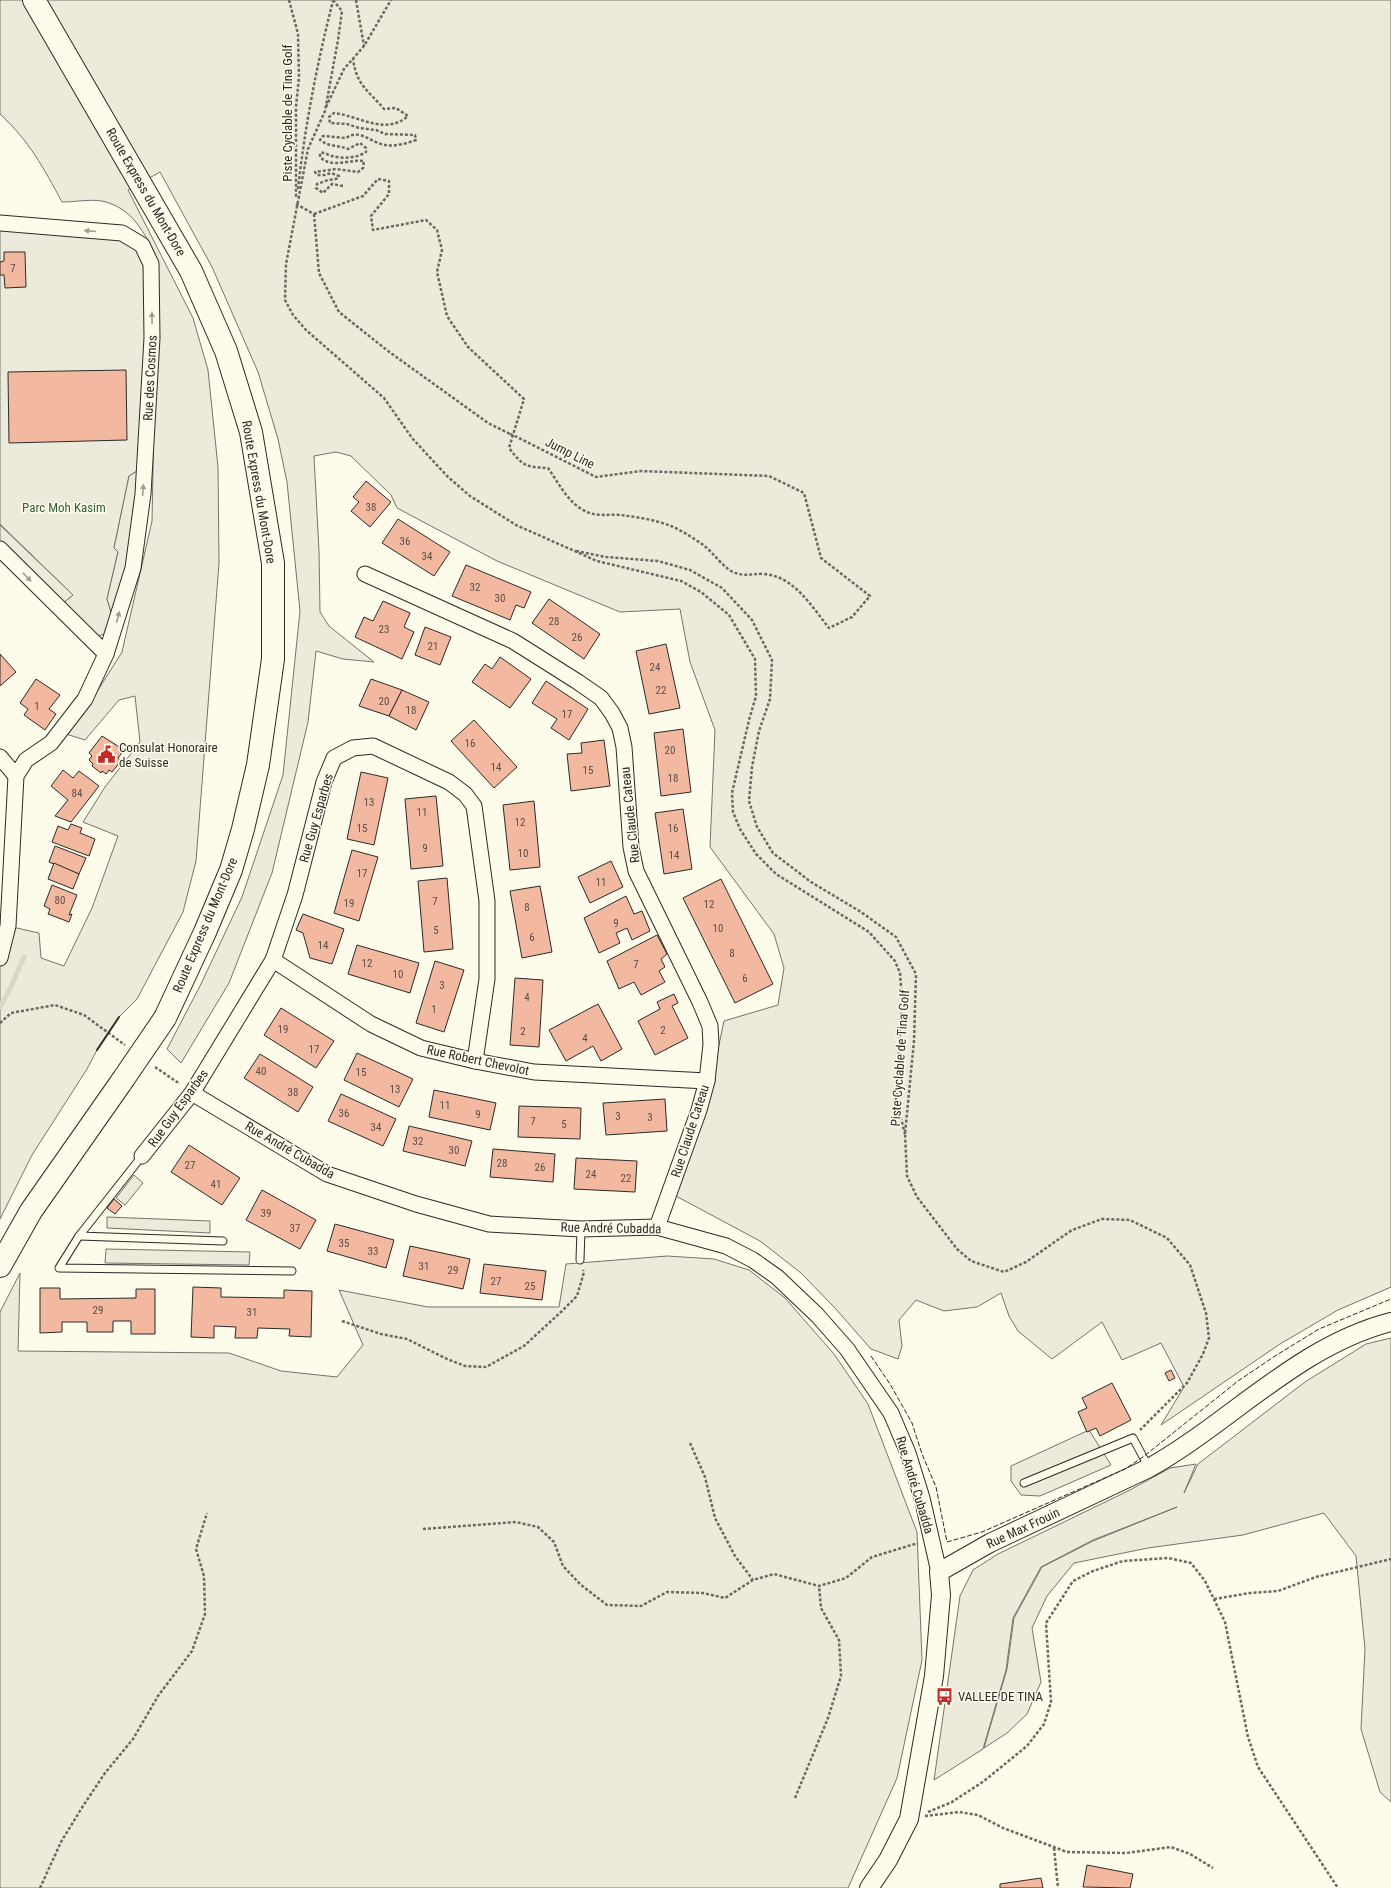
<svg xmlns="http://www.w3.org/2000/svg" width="1391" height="1888" font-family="'Roboto Condensed',sans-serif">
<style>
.green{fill:#ecebdb;stroke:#74746e}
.parking{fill:#eceadb;stroke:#74746e}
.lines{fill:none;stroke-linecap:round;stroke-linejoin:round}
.stream{stroke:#d8d7c9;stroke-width:5}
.building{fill:#f2b8a0;stroke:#2b2b2b}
.service-casing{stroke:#2b2b2b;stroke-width:9}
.minor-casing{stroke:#2b2b2b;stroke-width:17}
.tertiary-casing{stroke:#2b2b2b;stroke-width:20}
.primary-casing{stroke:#2b2b2b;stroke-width:24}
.path{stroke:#6a6964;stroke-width:2.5;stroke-dasharray:3 2;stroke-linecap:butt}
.service{stroke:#fdfbea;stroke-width:7}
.minor{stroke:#fdfbea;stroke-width:15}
.tertiary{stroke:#fdfbea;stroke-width:18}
.primary{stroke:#fdfbea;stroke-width:22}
.primary-bridge-casing{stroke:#2b2b2b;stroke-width:24;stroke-linecap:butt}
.path-bridge{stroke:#6a6964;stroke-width:2.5;stroke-dasharray:3 2;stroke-linecap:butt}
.primary-bridge{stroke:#fdfbea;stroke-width:22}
.fence{stroke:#2b2b2b;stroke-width:1;stroke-dasharray:5 2;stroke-linecap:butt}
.wall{stroke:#2b2b2b;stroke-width:2}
.oneway{fill:#9e9d94}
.labels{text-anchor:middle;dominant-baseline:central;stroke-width:3;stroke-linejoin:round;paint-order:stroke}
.number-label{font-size:11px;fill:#5d4e48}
.street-label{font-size:13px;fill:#2b2b2b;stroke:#fdfbea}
.park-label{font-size:13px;fill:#34623c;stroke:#fdfbea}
.poi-label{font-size:13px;fill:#2b2b2b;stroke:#fdfbea;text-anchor:start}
</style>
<rect width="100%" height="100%" fill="#fdfbea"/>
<g class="green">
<path d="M0,0H1391V1287L1338,1310L1280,1344L1161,1425L1184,1387L1161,1343L1122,1360L1102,1322L1052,1359L1018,1331L1009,1316L1001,1293L977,1307L944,1311L916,1300L899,1320L902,1346L898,1359L871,1349L835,1308L801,1273L760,1241L674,1195L707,1101L724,1021L778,1005L784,968L774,934L710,847L715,730L690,662L680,609L620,612L497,561L397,508L391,495L351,456L336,452L314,456L319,551L320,612L329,626L374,662L343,659L316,651L308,722L272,873L229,983L181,1063L167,1049L200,986L242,897L283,775L300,611L287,482L278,439L258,372L212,267L160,172L128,190L193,318L208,370L218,467L219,563L196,861L183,912L137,999L119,1017L97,1050L87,1069L32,1155L0,1219V958L8,926L39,933L41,958L64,966L92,908L118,836L83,822L105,787L140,742L135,696L119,700L85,740L66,734L86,709L122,652L152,521L157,260C145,233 133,208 102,201C90,199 74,202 62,202C43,167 30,142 0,114Z"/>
<polygon points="0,229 122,238 137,248 146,263 150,316 142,468 129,476 114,548 118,552 107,599 112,615 106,633 99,636 62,604 73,595 0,524"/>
<polygon points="667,1256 714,1259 749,1270 785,1298 834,1354 868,1404 917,1532 922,1660 897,1778 848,1888 0,1888 0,1312 20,1273 18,1351 229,1353 281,1371 337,1377 363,1345 339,1290 428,1307 559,1307 566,1264"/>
<polygon points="1391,1338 1391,1802 1380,1792 1361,1729 1365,1649 1356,1556 1324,1513 1243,1535 1148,1548 1074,1563 1047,1596 1032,1628 1041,1682 1027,1714 1007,1733 984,1748 1007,1669 1014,1618 1042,1567 1093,1541 1177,1507 1093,1540 1041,1567 1013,1618 1006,1670 983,1749 934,1780 960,1596 973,1570 998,1554 1130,1490 1170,1468 1196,1464 1184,1493 1198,1464 1305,1382 1366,1344"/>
</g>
<g class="parking">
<polygon points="142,468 126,572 112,615 107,599 118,552 114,548 129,476"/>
<polygon points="0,524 1,526 73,595 62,604 0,541"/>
<polygon points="134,1175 143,1183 125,1205 116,1198"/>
<polygon points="107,1217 210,1221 210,1233 107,1228"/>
<polygon points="106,1249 250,1252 249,1265 105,1263"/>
<polygon points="1089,1430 1111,1465 1040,1496 1021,1495 1011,1481 1011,1466"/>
</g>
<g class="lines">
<polyline class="stream" points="0,1007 10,989 24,957"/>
</g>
<g class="building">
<polygon points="4,252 25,252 26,287 5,288 4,275 0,275 0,262 4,261"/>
<polygon points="126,370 127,440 9,443 8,372"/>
<polygon points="366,481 391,502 370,527 351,511 359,502 353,497"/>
<polygon points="398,519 450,552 434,576 382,543"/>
<polygon points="466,565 531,592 524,608 516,605 510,620 452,596"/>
<polygon points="549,599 600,634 584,659 532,623"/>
<polygon points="383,601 410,613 404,627 414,632 402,659 355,637 364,617 373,621"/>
<polygon points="425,627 451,637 440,665 415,655"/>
<polygon points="666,644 680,708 649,714 636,651"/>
<polygon points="0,654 16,672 0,686"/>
<polygon points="500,657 531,679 510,708 472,682 485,664 492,669"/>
<polygon points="36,679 60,695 49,709 56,714 45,730 24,715 28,709 20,703"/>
<polygon points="371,679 402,690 389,716 359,706"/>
<polygon points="546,681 588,709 569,740 551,728 557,719 532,703"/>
<polygon points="402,690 429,702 416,730 389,716"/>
<polygon points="474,720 517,767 494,788 451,741"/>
<polygon points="683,729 691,792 661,796 654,733"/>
<polygon points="102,736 124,750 118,758 121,761 112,772 109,770 106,774 102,771 101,773 92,766 93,764 89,760 92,756 89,753"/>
<polygon points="604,740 610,786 571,791 567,754 582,753 581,743"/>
<polygon points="63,770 73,778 79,771 99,786 71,822 55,816 68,800 51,786"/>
<polygon points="361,772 388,778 374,845 347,839"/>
<polygon points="436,796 443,866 411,869 405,799"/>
<polygon points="534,801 540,867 510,870 503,805"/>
<polygon points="683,809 692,869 664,874 655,813"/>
<polygon points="71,824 82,828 80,833 95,839 89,856 52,842 58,826 68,830"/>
<polygon points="55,846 86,858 79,874 49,862"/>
<polygon points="352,850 378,857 359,921 334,913"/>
<polygon points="611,861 623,887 590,903 578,877"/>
<polygon points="54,863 79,874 73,889 48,879"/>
<polygon points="447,878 453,949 424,952 418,881"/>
<polygon points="721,879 773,984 735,1003 683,898"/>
<polygon points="52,885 77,895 69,915 72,914 69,922 48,914 50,909 44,906"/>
<polygon points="540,886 552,952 522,958 510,891"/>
<polygon points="626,896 634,914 642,911 650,931 632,940 627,928 616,933 620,943 599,953 584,918"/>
<polygon points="303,914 344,929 332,964 310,958 303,933 296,930"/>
<polygon points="657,935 667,954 661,959 665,967 659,971 665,982 641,995 634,982 619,989 607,961"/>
<polygon points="357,945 419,963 410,993 348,974"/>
<polygon points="435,961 464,970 444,1032 416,1023"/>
<polygon points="515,978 543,980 539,1047 510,1045"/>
<polygon points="674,994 678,1003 672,1006 688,1038 655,1055 638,1021 660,1009 657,1002"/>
<polygon points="598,1004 622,1049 601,1061 593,1046 566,1061 549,1030"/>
<polygon points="281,1008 334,1041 316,1068 264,1035"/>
<polygon points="357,1053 413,1079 399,1107 344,1080"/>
<polygon points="260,1054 313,1087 298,1112 244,1078"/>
<polygon points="434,1090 496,1103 490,1130 429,1117"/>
<polygon points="341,1094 396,1119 383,1146 328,1121"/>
<polygon points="665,1099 667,1131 606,1135 603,1103"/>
<polygon points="519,1106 581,1108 580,1139 518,1137"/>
<polygon points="409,1126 472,1141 465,1166 403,1151"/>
<polygon points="189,1145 240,1178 222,1205 171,1172"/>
<polygon points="493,1149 555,1154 553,1182 490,1177"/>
<polygon points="576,1158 637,1161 635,1192 574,1189"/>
<polygon points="262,1190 316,1220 300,1249 246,1220"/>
<polygon points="114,1199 122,1206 115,1214 107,1208"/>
<polygon points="335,1224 394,1240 386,1268 327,1251"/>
<polygon points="410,1246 470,1259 463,1289 403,1276"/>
<polygon points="484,1264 546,1271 542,1300 480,1293"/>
<polygon points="193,1287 221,1288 221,1297 284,1298 284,1290 312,1291 311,1337 289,1336 290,1329 258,1328 257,1338 235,1338 236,1327 214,1326 214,1338 191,1337"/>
<polygon points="40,1288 60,1288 60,1299 136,1298 136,1289 155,1289 155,1334 131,1334 131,1321 113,1321 113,1332 87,1332 87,1322 62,1322 62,1332 40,1333"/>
<polygon points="1171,1370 1175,1378 1169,1381 1165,1373"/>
<polygon points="1112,1383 1131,1420 1100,1436 1096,1428 1087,1432 1078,1412 1087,1408 1082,1398"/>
<polygon points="1087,1865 1133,1874 1130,1888 1083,1887"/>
<polygon points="1041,1878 1043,1888 1000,1888 1000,1884"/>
</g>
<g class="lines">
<defs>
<g id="service">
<polyline points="142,1156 79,1236 223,1241"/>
<polyline points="79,1236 59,1268 292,1271"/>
<polyline points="580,1260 581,1229"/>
<polyline points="1024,1483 1133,1438 1149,1468"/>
</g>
<g id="minor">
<polyline points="0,223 122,233 142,245 151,264 152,338 143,494 133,568 106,654 85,699 51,743 26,760 16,776 8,926 0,958"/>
<polyline points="0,549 106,654"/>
<polyline points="365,574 513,641 578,682 601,698 612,713 620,728 624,747 631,847 636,871 700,1002 710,1026 711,1044 707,1081 699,1110 657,1227"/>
<polyline points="0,757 16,776"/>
<polyline points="273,960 371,1024 421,1048 475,1061 534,1072 707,1081"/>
<polyline points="192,1093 327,1174 416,1204 489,1224 581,1229 657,1227 726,1246 753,1260 777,1277 817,1315 847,1349 891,1413 908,1453 922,1498 939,1572"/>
<polyline points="142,1156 192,1093 273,960 295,895 324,782 334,758 353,748 373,746 449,782 465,794 474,806 487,901 487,979 475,1061"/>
</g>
<path id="tertiary" d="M869,1888L888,1860L909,1819L934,1676L941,1595L939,1572L990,1543L1149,1468C1231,1422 1298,1346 1391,1322"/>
<g id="primary">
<polyline points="34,0 191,271 226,351 251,432 273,563 273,659 258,765 243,829 231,870 205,932 165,1018"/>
<polyline points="0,1266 31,1211 122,1081"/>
</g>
</defs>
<use href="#service" class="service-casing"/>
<use href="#minor" class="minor-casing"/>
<use href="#tertiary" class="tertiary-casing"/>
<use href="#primary" class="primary-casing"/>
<g class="path">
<polyline points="289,0 298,34 299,77 296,107 296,197"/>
<polyline points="333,0 342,11 338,40 325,111 308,149 286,264 285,300 293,315 306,330 384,398 412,438 447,476 470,496 516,525 597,561 681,581 701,592 729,615 755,659 756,696 749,720 732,793 733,812 740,829 756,854 776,874 869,932 895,961 900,973 902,1000 896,1099 905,1134"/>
<polyline points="356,0 364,46"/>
<polyline points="326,107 344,69 364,46 391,0"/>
<path d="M343,186L332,184L323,193L316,188L317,184L328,180L336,179L339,176L331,173L325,175H317L315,172L336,169L358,172L363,168L364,161C349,159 332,169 320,157V153C326,152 327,155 332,156C342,159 358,158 366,152V148L360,143L348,149C338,145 329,147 320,140L323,136L346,138C360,128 371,143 385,145C395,147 407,143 416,140L415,135L385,134L376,130L359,128L347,124L330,123L329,117L334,113C360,116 385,136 408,116L396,108L384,109C367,89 357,86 353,59"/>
<path d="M298,189C305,126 317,63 333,1"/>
<polyline points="296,204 314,214"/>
<path d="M314,214L363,196L378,179L389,181V194L371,216L373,230L426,220L437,230L442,250L437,272L447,316L468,347L524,399L509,448C523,466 525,467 548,468C558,482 568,503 585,511C596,517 608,514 621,515C637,517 656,520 671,526C681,530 693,538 702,544C713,552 720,564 731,571C745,578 750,573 764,574C794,576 812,607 829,628L852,617L870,596L821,558L804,493L769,476L641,471L596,477L515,436"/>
<polyline points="314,214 319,273 339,312 388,351 488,423 510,434"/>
<polyline points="576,551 606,557 658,561 690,570 722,588 752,620 772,660 770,699 759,731 752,767 749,801 757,827 773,853 811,882 861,912 896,937 916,974 914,1041 905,1134 907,1176 917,1197 957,1249 971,1261 1004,1272 1026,1262 1072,1230 1102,1219 1130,1220 1167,1238 1190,1265 1206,1313 1209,1338 1203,1354 1187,1383 1140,1430"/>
<polyline points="0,1023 11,1013 55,1005 84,1015 125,1045"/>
<polyline points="155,1067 180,1084"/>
<polyline points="342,1321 381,1334 407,1339 447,1359 465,1366 486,1367 524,1346 562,1311 577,1296 584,1272 583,1270"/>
<polyline points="690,1443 705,1477 715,1518 735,1556 753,1580"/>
<polyline points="423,1529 516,1522 538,1527 554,1542 563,1566 581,1585 607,1605 641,1606 667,1592 703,1593 725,1598 753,1580 774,1574 819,1586 846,1578 872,1557 918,1543"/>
<polyline points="1214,1599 1250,1593 1278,1591 1316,1577 1391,1559"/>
<polyline points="795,1798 828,1718 841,1676 839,1640 821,1608 819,1586"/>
<polyline points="928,1812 952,1802 984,1781 1027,1746 1044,1724 1051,1702 1046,1623 1073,1581 1093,1571 1123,1561 1168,1558 1191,1563 1205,1581 1225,1622 1248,1737 1258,1767 1338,1888"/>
<polyline points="925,1816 959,1812 978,1815 1003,1828 1067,1852 1126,1853 1171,1847 1190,1854 1213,1868"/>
<polyline points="1054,1848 1058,1888"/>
<polyline points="40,1888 61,1842 83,1806 105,1773 133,1739 158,1696 192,1651 205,1614 204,1576 196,1549 207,1513"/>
</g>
<use href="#service" class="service"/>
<use href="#minor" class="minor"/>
<use href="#tertiary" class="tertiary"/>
<use href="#primary" class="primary"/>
<defs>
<polyline id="primary-bridge" points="122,1081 165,1018"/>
</defs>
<use href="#primary-bridge" class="primary-bridge-casing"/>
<polyline class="path-bridge" points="510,434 515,436"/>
<use href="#primary-bridge" class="primary-bridge"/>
<polyline class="fence" points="871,1356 890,1384 912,1423 922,1454 936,1487 947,1542 982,1532 1125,1469 1143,1457 1238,1381 1275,1356 1319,1329 1391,1299"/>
<polyline class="wall" points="97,1050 119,1017"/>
</g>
<defs><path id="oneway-solid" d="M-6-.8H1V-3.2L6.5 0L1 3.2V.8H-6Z"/></defs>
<g class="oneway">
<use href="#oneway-solid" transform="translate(90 231) rotate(-175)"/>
<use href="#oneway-solid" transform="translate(152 318) rotate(-91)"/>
<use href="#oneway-solid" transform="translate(143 490) rotate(-86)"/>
<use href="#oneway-solid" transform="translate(27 577) rotate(46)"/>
<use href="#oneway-solid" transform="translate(118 617) rotate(-74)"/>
</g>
<defs>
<symbol id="civic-bare" viewBox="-9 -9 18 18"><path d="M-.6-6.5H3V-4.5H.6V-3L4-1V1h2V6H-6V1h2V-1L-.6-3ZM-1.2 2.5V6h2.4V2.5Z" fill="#c62828" stroke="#fdfbea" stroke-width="2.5" paint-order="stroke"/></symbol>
<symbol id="bus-bare" viewBox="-9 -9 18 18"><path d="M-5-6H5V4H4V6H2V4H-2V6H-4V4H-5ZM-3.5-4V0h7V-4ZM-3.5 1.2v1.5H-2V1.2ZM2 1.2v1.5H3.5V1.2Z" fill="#c62828" stroke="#fdfbea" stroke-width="2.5" paint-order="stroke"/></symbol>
</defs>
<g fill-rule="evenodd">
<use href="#civic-bare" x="94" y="742" width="25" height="25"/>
<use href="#bus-bare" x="932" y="1684" width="25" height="25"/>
</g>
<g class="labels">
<g class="number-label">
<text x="13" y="268">7</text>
<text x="371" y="507">38</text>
<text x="405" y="541">36</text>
<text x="427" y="556">34</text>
<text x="475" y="587">32</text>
<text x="500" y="598">30</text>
<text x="554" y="621">28</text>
<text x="384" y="629">23</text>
<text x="577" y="637">26</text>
<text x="433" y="646">21</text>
<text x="655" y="667">24</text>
<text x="661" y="690">22</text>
<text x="384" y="701">20</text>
<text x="37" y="706">1</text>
<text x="411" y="710">18</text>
<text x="567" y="714">17</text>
<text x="470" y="743">16</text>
<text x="670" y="750">20</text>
<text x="496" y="767">14</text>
<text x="588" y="770">15</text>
<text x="673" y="778">18</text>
<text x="77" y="793">84</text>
<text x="369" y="802">13</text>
<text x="422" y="812">11</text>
<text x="520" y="822">12</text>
<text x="362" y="828">15</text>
<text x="673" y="828">16</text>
<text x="425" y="848">9</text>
<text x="523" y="853">10</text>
<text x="674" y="855">14</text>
<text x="362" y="873">17</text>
<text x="601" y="882">11</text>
<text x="60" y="900">80</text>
<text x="435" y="901">7</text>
<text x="349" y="903">19</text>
<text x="709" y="904">12</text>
<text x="527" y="907">8</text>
<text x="616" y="923">9</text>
<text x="718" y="928">10</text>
<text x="436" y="930">5</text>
<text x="532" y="937">6</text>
<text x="323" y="945">14</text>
<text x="732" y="953">8</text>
<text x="367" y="963">12</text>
<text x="636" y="964">7</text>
<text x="398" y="974">10</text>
<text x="745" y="978">6</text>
<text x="442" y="985">3</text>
<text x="527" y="997">4</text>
<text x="434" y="1009">1</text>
<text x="283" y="1029">19</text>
<text x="663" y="1030">2</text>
<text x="523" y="1031">2</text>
<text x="585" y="1038">4</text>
<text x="314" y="1049">17</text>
<text x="261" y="1071">40</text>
<text x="361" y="1072">15</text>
<text x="395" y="1089">13</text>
<text x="293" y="1092">38</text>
<text x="445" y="1105">11</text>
<text x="344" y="1113">36</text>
<text x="478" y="1114">9</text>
<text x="618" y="1116">3</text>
<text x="650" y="1117">3</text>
<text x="533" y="1121">7</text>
<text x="564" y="1124">5</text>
<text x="376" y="1127">34</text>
<text x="418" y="1141">32</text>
<text x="454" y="1150">30</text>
<text x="502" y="1163">28</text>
<text x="190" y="1165">27</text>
<text x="540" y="1167">26</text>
<text x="591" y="1174">24</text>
<text x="626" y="1178">22</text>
<text x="216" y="1184">41</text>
<text x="266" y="1213">39</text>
<text x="295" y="1228">37</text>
<text x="344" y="1243">35</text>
<text x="373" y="1251">33</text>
<text x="424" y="1266">31</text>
<text x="453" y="1270">29</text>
<text x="496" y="1281">27</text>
<text x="530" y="1286">25</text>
<text x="98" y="1310">29</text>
<text x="252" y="1312">31</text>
</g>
<g class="street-label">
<text transform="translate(287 113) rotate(-90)">Piste Cyclable de Tina Golf</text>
<text transform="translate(146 192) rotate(60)">Route Express du Mont-Dore</text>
<text transform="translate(150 378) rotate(-87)">Rue des Cosmos</text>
<text transform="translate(570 453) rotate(27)">Jump Line</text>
<text transform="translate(259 492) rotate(80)">Route Express du Mont-Dore</text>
<text transform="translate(630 815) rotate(-96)">Rue Claude Cateau</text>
<text transform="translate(316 818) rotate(-74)">Rue Guy Esparbes</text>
<text transform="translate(205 925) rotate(-67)">Route Express du Mont-Dore</text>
<text transform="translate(900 1058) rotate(-86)">Piste Cyclable de Tina Golf</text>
<text transform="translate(478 1060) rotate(12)">Rue Robert Chevolot</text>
<text transform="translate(178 1108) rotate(-54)">Rue Guy Esparbes</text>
<text transform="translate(690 1131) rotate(-72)">Rue Claude Cateau</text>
<text transform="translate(290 1150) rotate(30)">Rue André Cubadda</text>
<text transform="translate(611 1228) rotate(1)">Rue André Cubadda</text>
<text transform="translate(915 1485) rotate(73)">Rue André Cubadda</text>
<text transform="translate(1023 1528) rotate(-25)">Rue Max Frouin</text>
</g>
<g class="park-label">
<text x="64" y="507">Parc Moh Kasim</text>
</g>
<g class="poi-label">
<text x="119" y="747">Consulat Honoraire<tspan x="119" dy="15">de Suisse</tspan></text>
<text x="958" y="1696">VALLEE DE TINA</text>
</g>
</g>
</svg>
